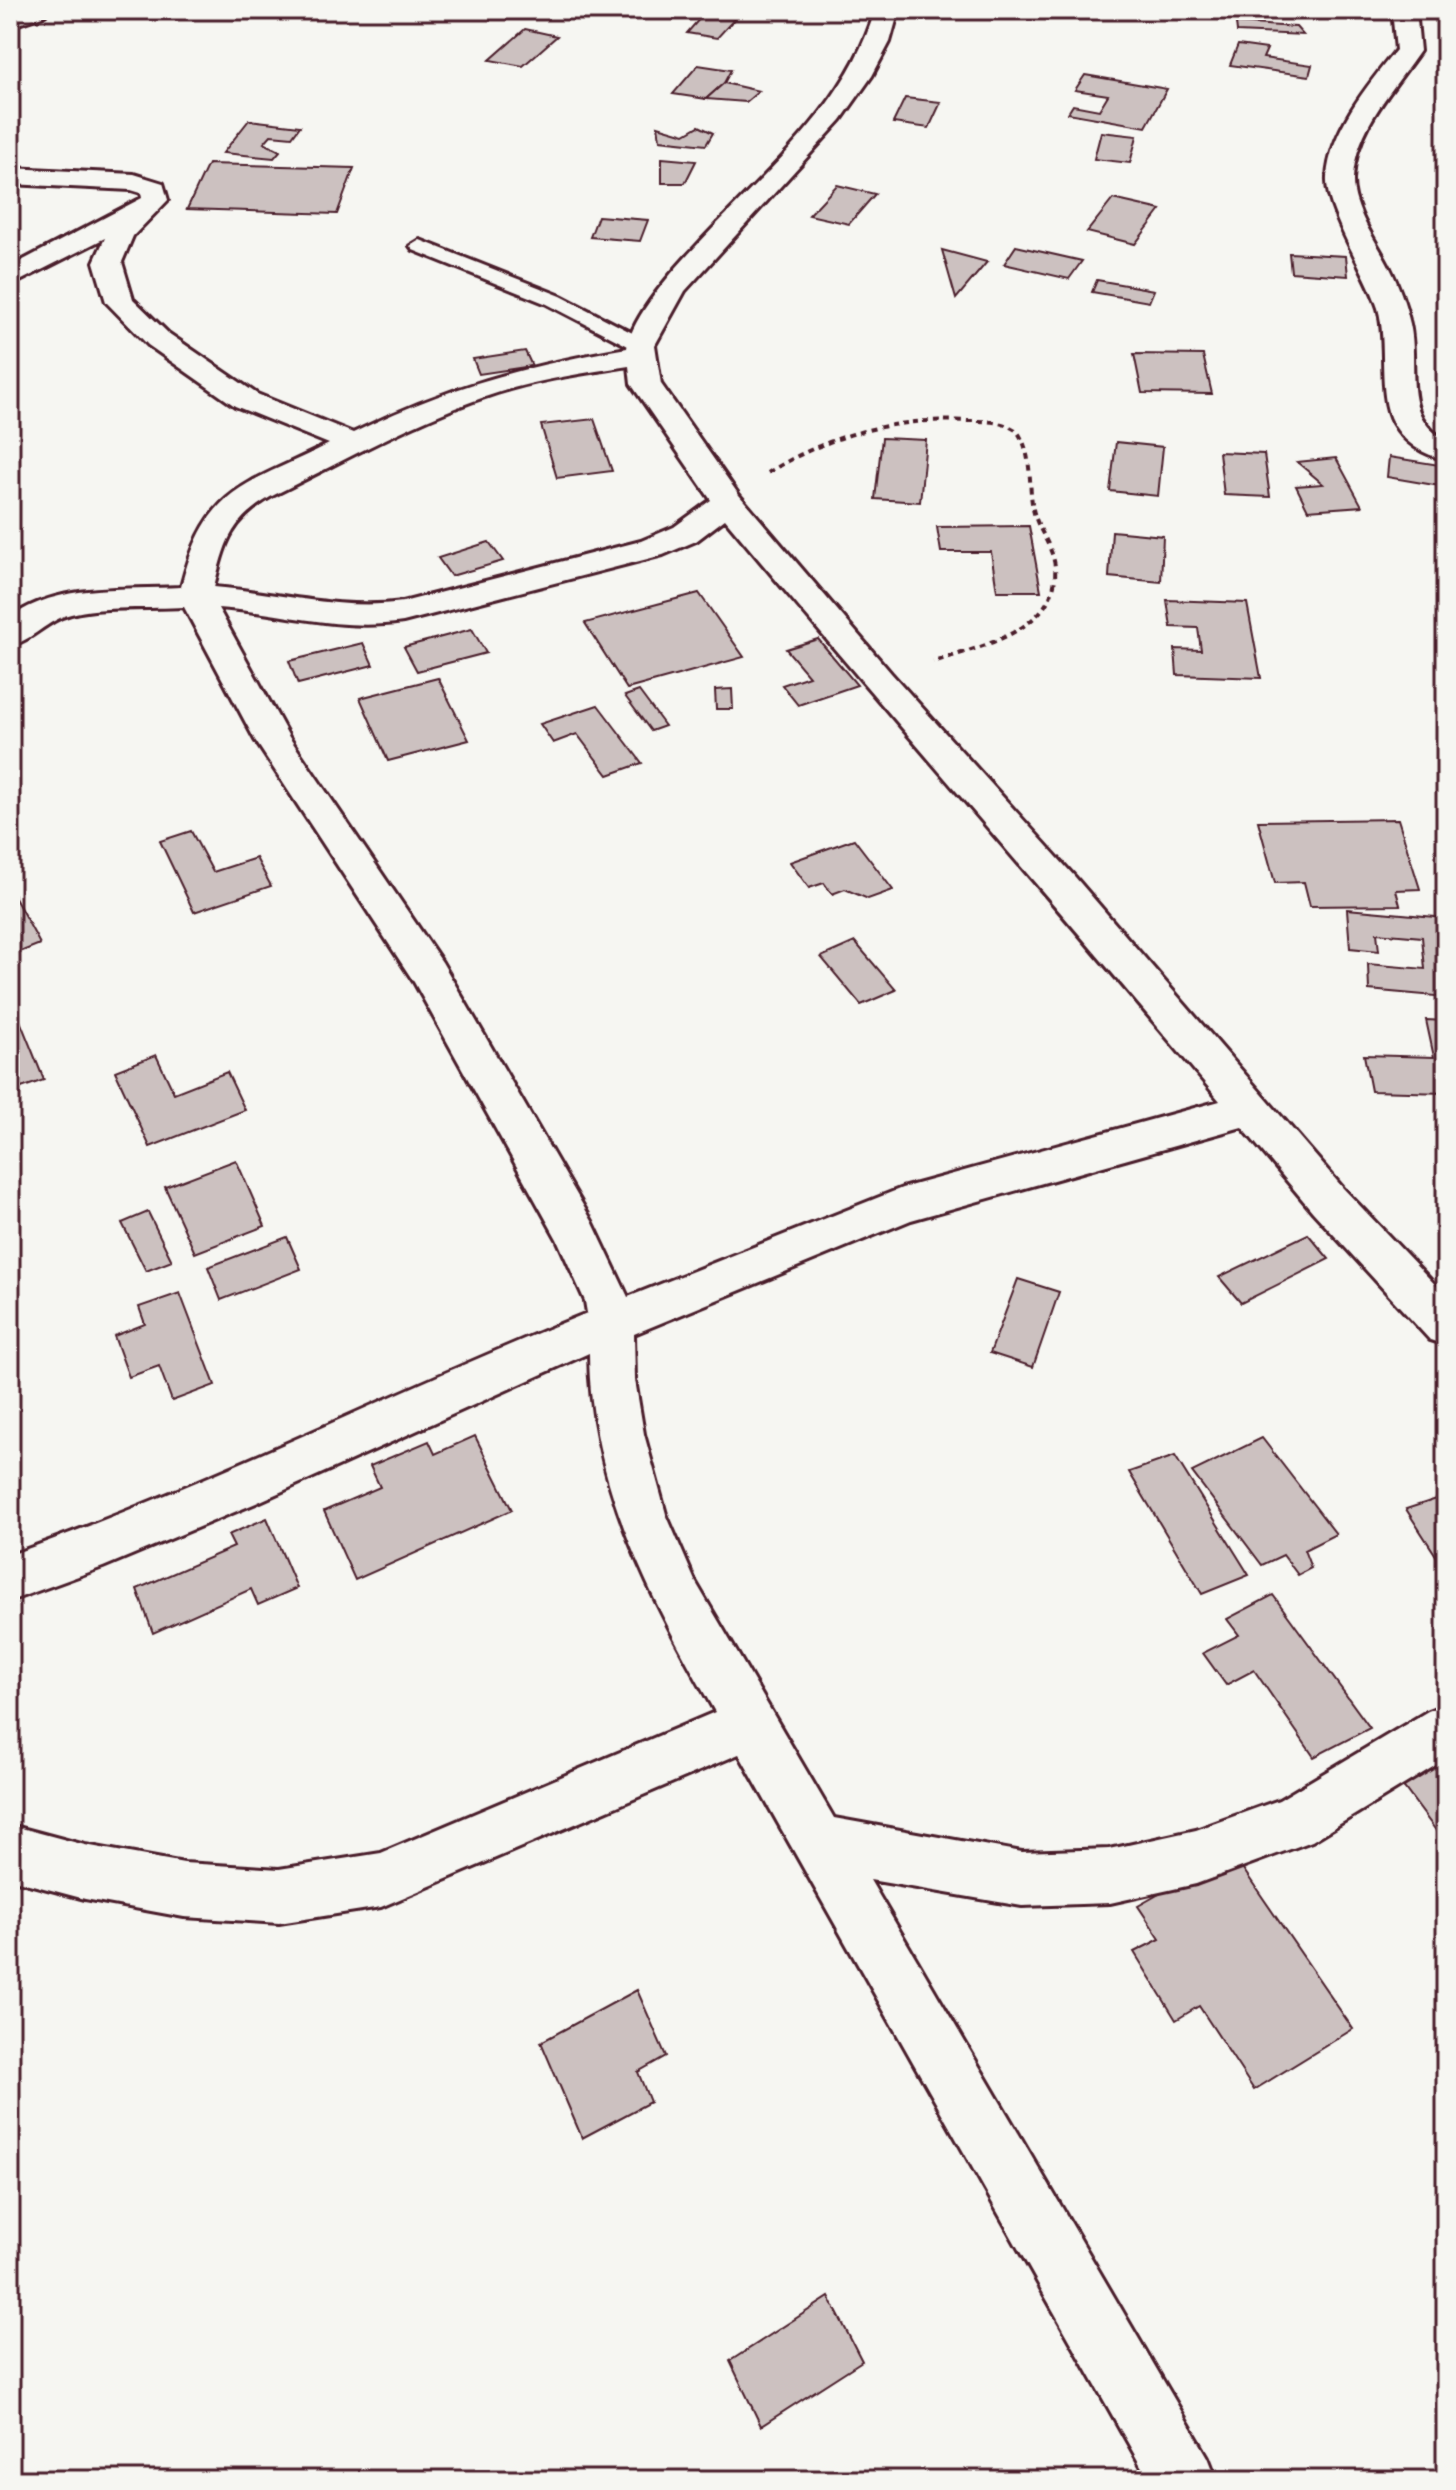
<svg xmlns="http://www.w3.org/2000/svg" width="1456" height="2490" font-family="Dekko,sans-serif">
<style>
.building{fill:#ccc1c0;stroke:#4a1f2b;stroke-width:2}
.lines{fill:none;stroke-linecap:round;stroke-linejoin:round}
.lane-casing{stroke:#4a1f2b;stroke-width:6}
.street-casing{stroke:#4a1f2b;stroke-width:6}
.path{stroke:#4a1f2b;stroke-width:4;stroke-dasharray:6 5;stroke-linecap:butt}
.lane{fill:#f6f6f2;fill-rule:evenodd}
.street{fill:#f6f6f2;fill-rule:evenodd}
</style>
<rect width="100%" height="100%" fill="#f6f6f2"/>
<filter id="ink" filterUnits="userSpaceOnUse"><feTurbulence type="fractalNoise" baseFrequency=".0125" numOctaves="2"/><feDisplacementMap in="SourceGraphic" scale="16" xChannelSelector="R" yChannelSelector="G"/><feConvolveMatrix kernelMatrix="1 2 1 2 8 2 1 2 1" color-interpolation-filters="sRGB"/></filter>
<g filter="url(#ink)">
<g class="building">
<polygon points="707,10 724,10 740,13 717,38 687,33"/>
<polygon points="1236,23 1296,27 1303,35 1237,32"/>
<polygon points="525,29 557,36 523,66 490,60"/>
<polygon points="1238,45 1267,49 1263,58 1312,65 1309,76 1230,65"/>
<polygon points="698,65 731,70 724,83 706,99 673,94"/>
<polygon points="1085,75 1167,89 1146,127 1068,113 1073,105 1099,110 1108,95 1075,90"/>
<polygon points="724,83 759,91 746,102 706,99"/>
<polygon points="905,98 941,102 929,128 893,123"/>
<polygon points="249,120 300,126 292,137 271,135 264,143 280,151 274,158 223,153"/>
<polygon points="658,126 685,134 699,126 713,133 706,145 660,140"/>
<polygon points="1101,132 1137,136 1130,163 1094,159"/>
<polygon points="662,158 696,161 685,183 662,183"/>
<polygon points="208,164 354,168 337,214 187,209"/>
<polygon points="837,185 875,194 849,224 809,215"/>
<polygon points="1113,199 1161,210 1135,244 1087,232"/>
<polygon points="598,216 648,220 640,241 590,237"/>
<polygon points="1016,246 1082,261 1069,279 1004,264"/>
<polygon points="942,250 987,262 956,299"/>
<polygon points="1289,253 1346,256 1348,276 1291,272"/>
<polygon points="1097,280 1154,290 1149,302 1092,292"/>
<polygon points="525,351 532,366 479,374 473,359"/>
<polygon points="1134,354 1203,355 1212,394 1142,393"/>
<polygon points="594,419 612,471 557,478 541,425"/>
<polygon points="882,438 926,440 920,502 875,499"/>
<polygon points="1116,442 1163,447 1158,496 1110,491"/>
<polygon points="1219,452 1264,454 1270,497 1224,495"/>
<polygon points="1389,457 1446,466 1446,487 1387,477"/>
<polygon points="1336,458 1362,506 1308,510 1296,486 1323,484 1297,462"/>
<polygon points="1029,526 1041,591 997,591 991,552 941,552 937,527"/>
<polygon points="1112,531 1163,536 1161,582 1109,577"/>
<polygon points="489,542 503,561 451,576 438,558"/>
<polygon points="699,593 744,657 627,689 585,623"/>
<polygon points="1167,600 1247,603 1261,678 1177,675 1175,649 1201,650 1198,628 1171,627"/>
<polygon points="472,629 486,653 417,671 404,647"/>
<polygon points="818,639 857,685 798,705 782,685 809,676 786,649"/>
<polygon points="363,643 373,665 298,684 289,661"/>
<polygon points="438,678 469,740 388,761 360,698"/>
<polygon points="732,689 733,709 716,709 715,690"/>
<polygon points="639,691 665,726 651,731 625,696"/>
<polygon points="598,705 642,763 608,775 577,734 553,743 540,724"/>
<polygon points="1398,819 1420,889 1396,890 1400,905 1310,906 1304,882 1275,883 1258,821"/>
<polygon points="191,831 213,872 256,858 271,886 194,912 160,841"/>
<polygon points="854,839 893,890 868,899 845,889 832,894 824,883 809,888 790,862"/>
<polygon points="10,889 40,944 10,956"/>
<polygon points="1347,909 1446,918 1446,997 1369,990 1368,964 1425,969 1422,937 1377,933 1379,951 1350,948"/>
<polygon points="855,942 896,990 861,1005 821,957"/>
<polygon points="10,996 44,1080 10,1092"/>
<polygon points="1426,1020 1446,1021 1446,1093 1371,1091 1364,1055 1434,1057"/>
<polygon points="156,1055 174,1093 227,1072 245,1110 150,1147 115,1071"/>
<polygon points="236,1160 265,1226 195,1253 165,1187"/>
<polygon points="148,1212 172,1261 146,1271 122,1223"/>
<polygon points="1308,1234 1329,1259 1241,1303 1219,1277"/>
<polygon points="287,1237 301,1269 221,1300 208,1267"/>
<polygon points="1018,1279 1059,1292 1033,1367 990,1353"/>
<polygon points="180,1293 215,1385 172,1401 159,1366 129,1377 114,1336 145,1324 139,1307"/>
<polygon points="475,1436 512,1510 355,1580 324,1511 380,1487 370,1466 429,1441 435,1454"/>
<polygon points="1262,1438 1336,1534 1304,1550 1311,1568 1298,1575 1283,1555 1262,1565 1192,1472"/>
<polygon points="1175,1456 1249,1575 1202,1594 1129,1472"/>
<polygon points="1446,1496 1446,1571 1406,1509"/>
<polygon points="267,1518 297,1588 258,1605 251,1589 153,1633 137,1589 234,1547 228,1535"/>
<polygon points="1273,1595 1370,1728 1314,1757 1254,1670 1226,1685 1203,1653 1239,1635 1227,1619"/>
<polygon points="1446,1745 1446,1844 1394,1774"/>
<polygon points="1232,1853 1353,2029 1254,2090 1199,2006 1176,2020 1134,1952 1160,1939 1138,1906"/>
<polygon points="637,1990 666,2056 638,2072 650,2102 582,2138 541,2042"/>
<polygon points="829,2297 862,2361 761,2426 730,2361"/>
</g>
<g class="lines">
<defs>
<polygon id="lane" points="420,240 561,296 648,341 652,345 641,351 634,349 547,304 413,250 410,246"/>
<g id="street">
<polygon points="15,10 49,10 45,15 10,27 10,12"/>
<path d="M875,10H899L890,42L872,76L841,120L685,291L655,345L661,384L739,495L891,673L1075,877L1343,1188L1446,1296V1345L1430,1340L1313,1212L1242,1127L911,1220L634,1334L635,1380L644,1434L666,1514L695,1581L834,1818L1022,1852L1110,1849L1196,1830L1279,1800L1428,1711L1446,1704V1759L1312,1841L1196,1884L1110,1903L1022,1906L870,1880L1208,2457L1217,2480H1149L739,1754L381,1907L279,1923L184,1917L85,1899L10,1879V1825L85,1845L184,1863L279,1869L381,1853L715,1712C652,1601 590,1484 589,1353L256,1503L103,1567L10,1601V1555C207,1486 393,1391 587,1313L585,1301L557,1239L414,982L255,740L184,607C152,609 100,606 71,614C47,620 33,640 10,646V618C57,583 125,590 181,587C207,485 244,487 329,444L235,406L148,345L106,302L94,262L105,238L10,286V267L142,198L141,193L131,190L10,184V168L134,174L163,183L168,200L133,236L122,262L133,299L168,333L257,394L353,433C446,387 525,366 627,348C632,316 676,267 699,243C764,173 848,105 875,10ZM629,366L631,384L711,500L674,527L641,541L403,602C338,611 278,592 214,587C225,541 231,519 274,495C347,459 419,418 497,393C540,379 585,373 629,366ZM725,519C888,715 1057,905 1220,1101L902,1188L628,1297L592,1221L442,962L289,737L218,608C281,612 339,632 403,622L663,555L696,541Z"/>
<path d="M1392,10H1416L1420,51C1393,90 1355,129 1353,179C1352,209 1377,242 1390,268C1398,284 1405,302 1409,320C1421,363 1398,415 1446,440V460C1423,454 1405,444 1393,423C1377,395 1388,343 1378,308C1367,273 1325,211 1327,178C1330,130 1367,86 1396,50Z"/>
</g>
</defs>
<use href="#lane" class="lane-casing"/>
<use href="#street" class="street-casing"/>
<path class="path" d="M768,473C829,434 897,417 969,421C986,421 1003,421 1017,431C1033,453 1028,483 1033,509C1037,529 1053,546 1055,567C1060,630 979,647 933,662"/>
<use href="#lane" class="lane"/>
<use href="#street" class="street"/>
</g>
</g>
<rect width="1456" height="2490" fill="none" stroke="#f6f6f2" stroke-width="40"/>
<rect x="20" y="20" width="1416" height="2450" fill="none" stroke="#4a1f2b" stroke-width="3" filter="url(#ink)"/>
</svg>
